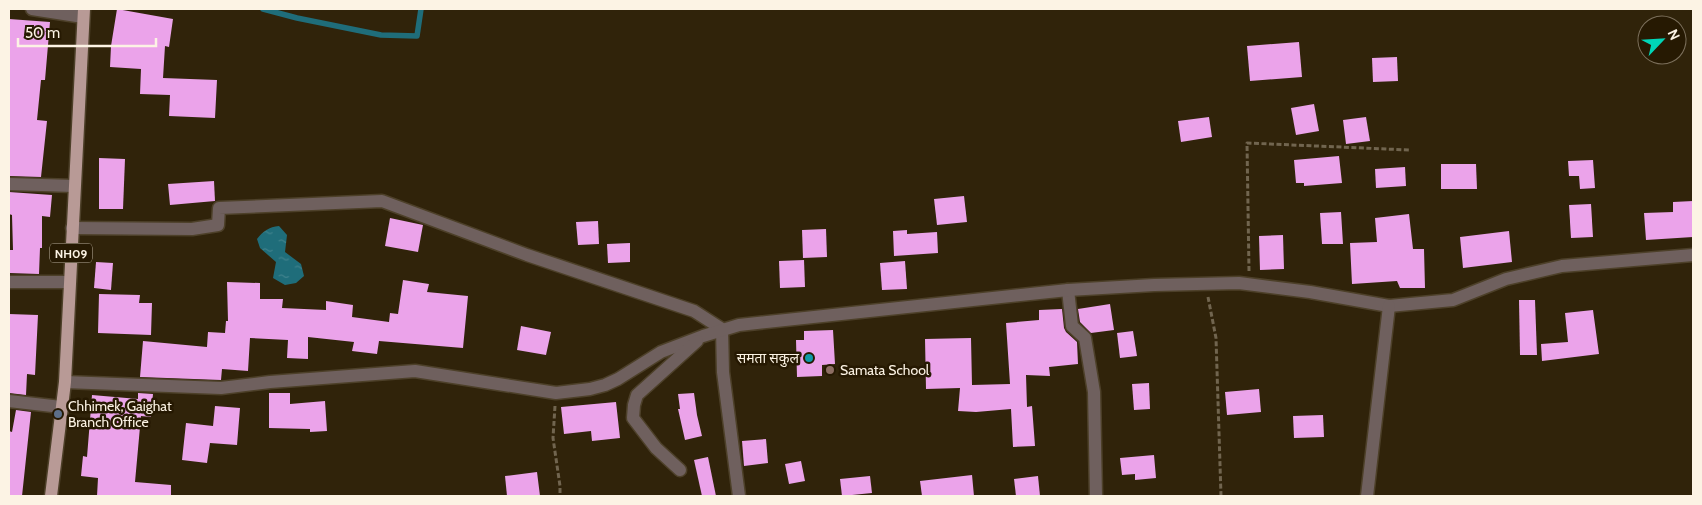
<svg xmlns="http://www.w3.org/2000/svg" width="1702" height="505" font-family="Cabin,'Noto Sans Devanagari',sans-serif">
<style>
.water{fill:url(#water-ripples)}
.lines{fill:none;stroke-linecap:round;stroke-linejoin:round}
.stream{stroke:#1f6d7a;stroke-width:5.5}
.building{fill:#eba3ea}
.minor-casing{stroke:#4d4029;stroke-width:15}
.major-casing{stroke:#4d4029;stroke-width:15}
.path{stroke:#71654f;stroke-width:3;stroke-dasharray:5 2.5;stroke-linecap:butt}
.minor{stroke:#6f605e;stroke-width:12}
.major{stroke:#b89a96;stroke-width:12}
.culture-dot{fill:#0f9aa8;stroke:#261902;stroke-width:2}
.education-dot{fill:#8d6e63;stroke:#261902;stroke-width:2}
.service-dot{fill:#5c6f8a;stroke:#261902;stroke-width:2}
.labels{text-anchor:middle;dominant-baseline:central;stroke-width:5;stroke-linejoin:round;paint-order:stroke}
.shield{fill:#261902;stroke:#bcb2a0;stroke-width:1}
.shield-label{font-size:12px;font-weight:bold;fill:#fcf3e4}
.poi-label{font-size:14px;fill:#fcf3e4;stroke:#261902;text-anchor:start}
</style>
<defs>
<pattern id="water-ripples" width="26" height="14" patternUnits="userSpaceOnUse" patternTransform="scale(1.25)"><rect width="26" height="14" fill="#1f6d7a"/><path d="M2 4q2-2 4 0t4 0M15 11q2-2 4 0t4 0" fill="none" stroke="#40828d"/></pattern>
</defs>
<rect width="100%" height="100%" fill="#30230a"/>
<path class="water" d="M279,226L287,235L285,252L301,264L304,276L296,283L285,285L273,278L276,262L260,248L257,239C263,231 269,227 279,226Z"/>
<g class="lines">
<polyline class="stream" points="263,9 297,18 381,35 417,36 421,9"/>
</g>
<g class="building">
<polygon points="117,9 173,19 169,47 165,46 163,78 217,80 215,118 169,116 170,95 140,94 141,69 110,67 111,46"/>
<polygon points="9,19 50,22 45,80 41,80 37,120 47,121 41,177 9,176"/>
<polygon points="1299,42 1302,77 1250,81 1247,46"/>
<polygon points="1397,57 1398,81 1373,82 1372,58"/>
<polygon points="1314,104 1319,131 1296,135 1291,108"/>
<polygon points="1209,117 1212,137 1181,142 1178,121"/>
<polygon points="1366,117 1370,141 1346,144 1343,120"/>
<polygon points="1339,156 1342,183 1304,186 1304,183 1296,183 1294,160"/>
<polygon points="99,158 125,159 123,209 99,209"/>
<polygon points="1593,160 1595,188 1580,189 1579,176 1569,176 1568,161"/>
<polygon points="1441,164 1476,164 1477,189 1441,189"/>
<polygon points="1405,167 1406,186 1376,188 1375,169"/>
<polygon points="214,181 215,201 170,205 168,184"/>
<polygon points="9,192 52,195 50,217 42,216 42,248 40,248 39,274 9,273 10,250 13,250 12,215 9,214"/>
<polygon points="964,196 967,222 937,225 934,199"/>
<polygon points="1693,201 1693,237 1646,240 1644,213 1673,212 1673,202"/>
<polygon points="1591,204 1593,237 1571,238 1569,205"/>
<polygon points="1341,212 1343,244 1322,244 1320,213"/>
<polygon points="1409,214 1413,249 1424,249 1425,288 1400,288 1397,281 1352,284 1350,243 1377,242 1375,218"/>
<polygon points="390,218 423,225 418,252 385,246"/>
<polygon points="598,221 599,244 578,245 576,222"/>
<polygon points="826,229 827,257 803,258 802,230"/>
<polygon points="907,230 907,234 937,232 938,253 894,256 893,231"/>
<polygon points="1509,231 1512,262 1463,268 1460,237"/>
<polygon points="1283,235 1284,269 1260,270 1259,236"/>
<polygon points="630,243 630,262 608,263 607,244"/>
<polygon points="804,260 805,287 780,288 779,261"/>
<polygon points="905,261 907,289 882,290 880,263"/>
<polygon points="96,262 113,263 111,290 94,288"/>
<polygon points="403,280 429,284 427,292 468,296 463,348 379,341 377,354 352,351 354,342 308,337 308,359 287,358 288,340 250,338 248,371 222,369 221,380 140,377 143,341 207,347 208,332 225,333 226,321 228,321 227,282 260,283 260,299 283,299 282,308 326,310 326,301 353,305 352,317 389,322 390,313 398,314"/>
<polygon points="99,294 140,295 139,303 152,303 151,335 98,333"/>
<polygon points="1519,300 1535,300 1537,355 1520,355"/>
<polygon points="1110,304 1114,330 1091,333 1080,322 1078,309"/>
<polygon points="1062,309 1064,328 1066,332 1077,342 1078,364 1049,367 1050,376 1026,375 1027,407 1032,406 1035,446 1013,447 1011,409 976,412 958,411 960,388 926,389 925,339 971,338 972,385 1010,384 1006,323 1039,320 1039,310"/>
<polygon points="1593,310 1599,354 1542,361 1541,344 1568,342 1565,313"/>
<polygon points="9,314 38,315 35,375 27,374 26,395 9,393"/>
<polygon points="521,326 551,332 546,355 517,350"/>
<polygon points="833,330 835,364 822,365 822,376 797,377 796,340 804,340 804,331"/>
<polygon points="1133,331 1137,356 1120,358 1117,333"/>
<polygon points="1149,383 1150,409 1134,410 1132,384"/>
<polygon points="1259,389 1261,412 1227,415 1225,392"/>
<polygon points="138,393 153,394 151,417 141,416 135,482 171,485 171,496 97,496 98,478 81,476 83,456 87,457 92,395 138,399"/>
<polygon points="269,393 290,393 290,404 325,401 327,431 310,432 310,429 269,428"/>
<polygon points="694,393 697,415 702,436 685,440 678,409 680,409 678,394"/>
<polygon points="616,402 620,438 592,441 591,431 564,434 561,407"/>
<polygon points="215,406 240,408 237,445 210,443 207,463 182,460 186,423 213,426"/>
<polygon points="16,410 31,412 22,496 9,496 9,431 12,432"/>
<polygon points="1323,415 1324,437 1294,438 1293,416"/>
<polygon points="766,439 768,463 744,466 742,441"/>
<polygon points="1154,455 1156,478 1135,480 1135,474 1122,475 1120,458"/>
<polygon points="708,457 716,496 702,496 694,460"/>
<polygon points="801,461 805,481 789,484 785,464"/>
<polygon points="537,472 540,496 507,496 505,476"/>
<polygon points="972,475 974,496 922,496 920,481"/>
<polygon points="870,476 872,493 842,496 840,479"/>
<polygon points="1038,476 1040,496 1016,496 1014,479"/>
</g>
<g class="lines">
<defs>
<g id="minor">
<polyline points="32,9 83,17"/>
<polyline points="9,184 74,186"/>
<polyline points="72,228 192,229 218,225 219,208 382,201 527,255 694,311 722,329 723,372 739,496"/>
<polyline points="9,282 69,282"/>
<polyline points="1068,290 1072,326 1085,338 1094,392 1096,496"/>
<polyline points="65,382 221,388 270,382 415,371 556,393 590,389 605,385 618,379 661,352 703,336 739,325 1068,290 1154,285 1239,283 1310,292 1389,306 1453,300 1506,279 1562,266 1693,255"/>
<polyline points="9,401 61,407"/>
<polyline points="680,470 656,448 633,418 634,405 637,395 697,341"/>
<polyline points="1367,496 1389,306"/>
</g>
<polyline id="major" points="51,496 65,382 84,9"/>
</defs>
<use href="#minor" class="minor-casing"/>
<use href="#major" class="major-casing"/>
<g class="path">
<polyline points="1249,271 1247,143 1409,150"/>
<polyline points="1208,297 1216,338 1221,496"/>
<polyline points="555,406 553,438 560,486 560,496"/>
</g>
<use href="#minor" class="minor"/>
<use href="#major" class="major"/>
</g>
<circle class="culture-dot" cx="809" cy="358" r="5"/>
<circle class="education-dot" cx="830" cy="370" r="5"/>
<circle class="service-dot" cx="58" cy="414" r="5"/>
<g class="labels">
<rect class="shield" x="50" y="243.5" width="42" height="19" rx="4"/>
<g class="shield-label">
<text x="71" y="253">NH09</text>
</g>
<g class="poi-label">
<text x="799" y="358" text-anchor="end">समता सकुल</text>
<text x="840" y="370">Samata School</text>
<text x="68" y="406">Chhimek, Gaighat<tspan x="68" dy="16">Branch Office</tspan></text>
</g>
</g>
<rect width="1702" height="505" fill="none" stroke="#fcf3e4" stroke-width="20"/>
<g transform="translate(1662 40) rotate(65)"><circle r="24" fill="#261902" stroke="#7c705c"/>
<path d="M0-4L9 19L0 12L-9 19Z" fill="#00d5b7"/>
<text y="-8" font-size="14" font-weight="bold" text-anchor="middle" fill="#fcf3e4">N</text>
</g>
<path d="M18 38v8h138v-8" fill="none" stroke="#fcf3e4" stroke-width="2.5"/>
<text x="25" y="38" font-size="15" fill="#fcf3e4" stroke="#261902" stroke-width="4" paint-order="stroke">50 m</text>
</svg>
